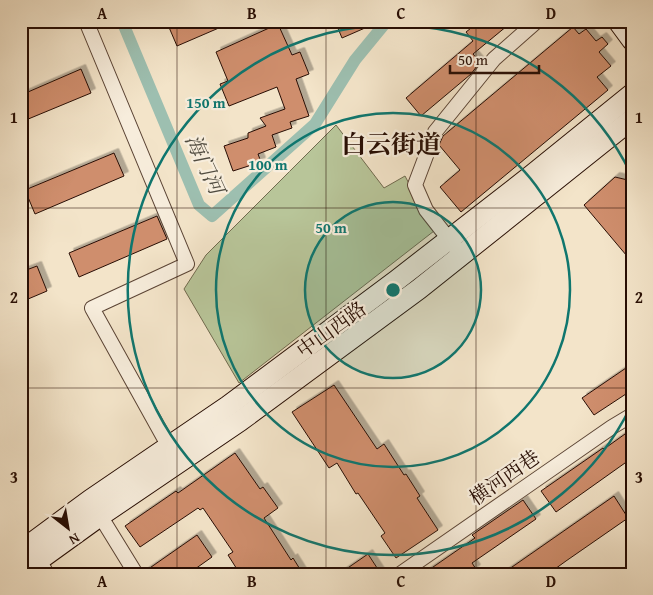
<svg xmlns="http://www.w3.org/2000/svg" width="653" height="595" font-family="'Gentium Book Plus','Noto Serif SC',serif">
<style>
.green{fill:#b8c599;stroke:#706a4e}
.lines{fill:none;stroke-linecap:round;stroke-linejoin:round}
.canal{stroke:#9dbfb0;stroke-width:12}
.building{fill:#cf8e6d;stroke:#280e04;filter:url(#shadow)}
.minor-casing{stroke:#5b4435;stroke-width:16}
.secondary-casing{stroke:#280e04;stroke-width:22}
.minor{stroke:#f7eddc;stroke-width:14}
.secondary{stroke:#f7eddc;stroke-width:20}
.grid{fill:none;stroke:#280e04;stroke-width:1;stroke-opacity:0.55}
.ring{fill:none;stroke:#0f766e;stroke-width:2.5}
.labels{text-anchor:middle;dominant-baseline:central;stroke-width:4.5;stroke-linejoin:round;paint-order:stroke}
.street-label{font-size:20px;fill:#280e04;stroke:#f7eddc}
.water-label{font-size:21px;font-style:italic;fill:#514c40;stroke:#f7eddc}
.district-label{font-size:25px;font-weight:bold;fill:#280e04;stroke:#f7eddc}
.centre{fill:#0f766e;stroke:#f7eddc;stroke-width:2.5}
.ring-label{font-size:15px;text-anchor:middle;font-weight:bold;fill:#0f766e;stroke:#f7eddc;stroke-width:4.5;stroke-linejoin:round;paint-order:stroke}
.neatline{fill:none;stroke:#280e04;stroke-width:2}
.grid-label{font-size:16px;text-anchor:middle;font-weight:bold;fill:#280e04}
</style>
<defs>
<filter id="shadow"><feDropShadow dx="4.5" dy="-4.5" stdDeviation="0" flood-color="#0004"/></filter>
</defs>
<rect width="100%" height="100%" fill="#f3e4c9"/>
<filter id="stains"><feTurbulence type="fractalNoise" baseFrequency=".004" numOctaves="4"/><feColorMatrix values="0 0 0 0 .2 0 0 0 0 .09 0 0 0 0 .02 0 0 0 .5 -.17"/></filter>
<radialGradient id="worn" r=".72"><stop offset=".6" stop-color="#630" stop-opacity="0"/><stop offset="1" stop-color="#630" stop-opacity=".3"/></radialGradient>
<polygon class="green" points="336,125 384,188 405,176 434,231 239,383 184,289 206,255"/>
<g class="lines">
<polyline class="canal" points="122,21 199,205 212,216 315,124 355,60 387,21"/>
</g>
<g class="building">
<polygon points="177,21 235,21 177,46 168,25"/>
<polygon points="335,21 381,21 342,38"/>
<polygon points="480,21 513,21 473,54 480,62 471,74 421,116 406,98 473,41 466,32"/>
<polygon points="278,24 292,55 300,52 309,74 296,79 309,116 290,122 292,128 272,135 276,147 258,154 261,162 233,171 224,146 248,138 248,133 266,126 260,118 285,109 277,87 229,106 220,84 228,81 216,52"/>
<polygon points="573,27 579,34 586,29 596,41 602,37 608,44 599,52 611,66 597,77 608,90 461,212 440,187 460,170 439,145 443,136"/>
<polygon points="81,69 91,93 21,122 21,95"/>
<polygon points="114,153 124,176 35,214 25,190"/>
<polygon points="615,177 632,181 632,262 584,205"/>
<polygon points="157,216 167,239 79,277 69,253"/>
<polygon points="37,266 47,291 21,302 21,272"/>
<polygon points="626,368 632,377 632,390 594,415 582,398"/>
<polygon points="334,385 377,449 384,444 404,475 406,474 420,496 417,498 438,530 396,558 381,536 385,533 358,493 356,494 337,463 329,468 292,412"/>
<polygon points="632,429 632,458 556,512 541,491 603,448 604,449"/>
<polygon points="235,453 260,489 263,487 278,508 264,518 291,560 293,558 303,574 240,574 228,555 233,552 203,508 200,510 198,508 140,547 125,526 176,491 178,493"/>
<polygon points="614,496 628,518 566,561 548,574 502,574"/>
<polygon points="523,500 536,519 472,563 476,569 469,574 423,574 475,538 472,535"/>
<polygon points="197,535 212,557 188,574 145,574 144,572"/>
<polygon points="368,554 381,574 339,574"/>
</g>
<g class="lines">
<defs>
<g id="minor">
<polyline points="86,21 187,264 92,308 173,454"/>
<polyline points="455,247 426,210 415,185 435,132 494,59 537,21"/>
<polyline points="96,509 136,574"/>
<polyline points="39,560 47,574"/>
<polyline points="400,574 612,427 632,415"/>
</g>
<g id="secondary">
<polyline points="618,21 632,40"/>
<polyline points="21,551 90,500 228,406 397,280 532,175 632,94"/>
<polyline points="23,574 39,560 100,516 240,421 419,289 632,119"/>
</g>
</defs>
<use href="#minor" class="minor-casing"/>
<use href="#secondary" class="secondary-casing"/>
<use href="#minor" class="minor"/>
<use href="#secondary" class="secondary"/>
</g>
<path class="grid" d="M177,21V574M326,21V574M476,21V574M21,208H632M21,388H632"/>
<circle cx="393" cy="290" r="88" fill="#0f766e" fill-opacity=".12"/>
<g class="ring">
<circle cx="393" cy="290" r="88"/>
<circle cx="393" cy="290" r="177"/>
<path d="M631 406A265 265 0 1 1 631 174"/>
</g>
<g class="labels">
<g class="street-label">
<text transform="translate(331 329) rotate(-36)">中山西路</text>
<text transform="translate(504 477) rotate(-35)">横河西巷</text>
</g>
<g class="water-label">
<text transform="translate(205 164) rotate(65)">海门河</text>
</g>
<g class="district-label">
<text x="391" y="144">白云街道</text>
</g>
</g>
<circle cx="393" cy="290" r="8" class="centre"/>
<g class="ring-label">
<text x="206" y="108">150 m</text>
<text x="268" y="170">100 m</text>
<text x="331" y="233">50 m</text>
</g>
<rect width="653" height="595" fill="none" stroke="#f3e4c9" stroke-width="55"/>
<g transform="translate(68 528) rotate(149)" stroke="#f7eddc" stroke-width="4" paint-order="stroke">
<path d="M0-4L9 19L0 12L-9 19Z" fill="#280e04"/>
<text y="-8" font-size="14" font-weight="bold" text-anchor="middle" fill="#280e04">N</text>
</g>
<path d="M450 65v8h89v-8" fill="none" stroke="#280e04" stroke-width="2.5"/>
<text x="458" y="65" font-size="15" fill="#280e04" stroke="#f7eddc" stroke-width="4" paint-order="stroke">50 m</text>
<rect x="28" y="28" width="598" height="540" class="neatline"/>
<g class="grid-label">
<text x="102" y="19">A</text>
<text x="252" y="19">B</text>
<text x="401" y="19">C</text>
<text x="551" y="19">D</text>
<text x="14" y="123">1</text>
<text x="639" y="123">1</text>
<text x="14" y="303">2</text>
<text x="639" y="303">2</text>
<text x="14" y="483">3</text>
<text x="639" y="483">3</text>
<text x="102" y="587">A</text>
<text x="252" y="587">B</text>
<text x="401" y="587">C</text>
<text x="551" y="587">D</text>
</g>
<rect width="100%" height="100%" filter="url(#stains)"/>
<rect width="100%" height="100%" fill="url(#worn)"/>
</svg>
